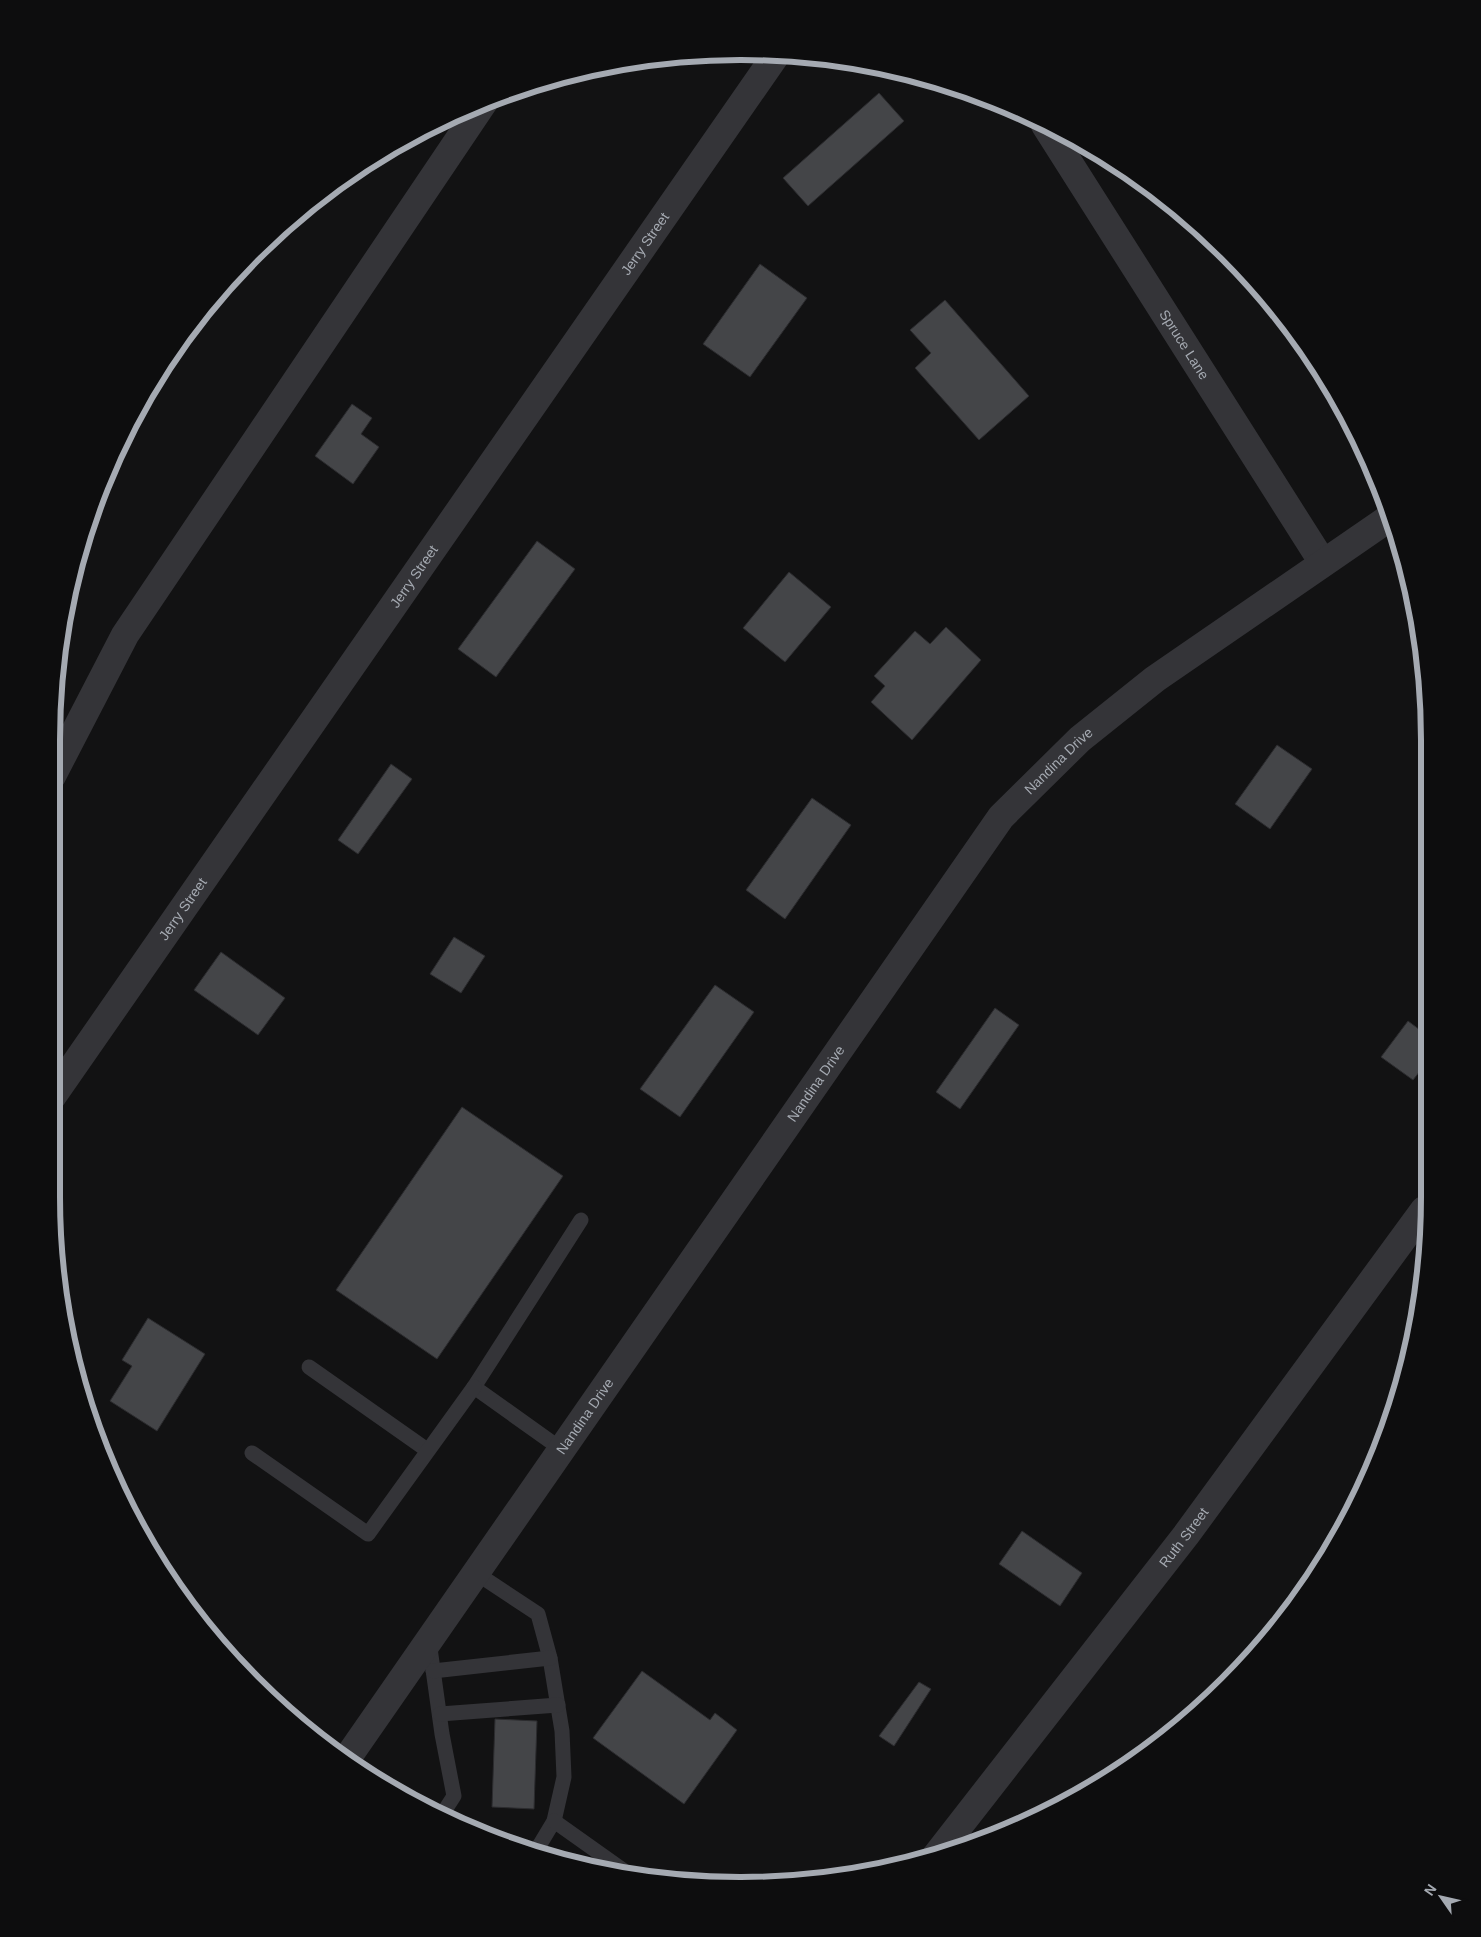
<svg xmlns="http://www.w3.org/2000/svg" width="1481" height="1937" font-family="Arial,sans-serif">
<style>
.building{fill:#444548;stroke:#2c2c2f}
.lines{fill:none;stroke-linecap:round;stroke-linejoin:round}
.lane{stroke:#343438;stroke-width:15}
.street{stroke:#343438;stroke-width:28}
.labels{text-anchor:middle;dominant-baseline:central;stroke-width:4;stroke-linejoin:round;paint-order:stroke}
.street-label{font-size:14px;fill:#a5aab2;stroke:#0d0d0e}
.rim{fill:none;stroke:#a5aab2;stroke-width:6}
</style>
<rect width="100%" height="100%" fill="#121213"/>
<g class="building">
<polygon points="879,93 904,121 808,206 783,178"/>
<polygon points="760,264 807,298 750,377 703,344"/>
<polygon points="945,300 1029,396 979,440 915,368 931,353 910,330"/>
<polygon points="352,404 372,418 361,434 379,447 353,484 315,456"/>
<polygon points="537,541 575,569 496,677 458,649"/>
<polygon points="789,572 831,607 785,662 743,628"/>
<polygon points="946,627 981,660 912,740 871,702 885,686 874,676 915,631 930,644"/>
<polygon points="1277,745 1312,769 1270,829 1235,804"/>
<polygon points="391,764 412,779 358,854 338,840"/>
<polygon points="812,798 851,825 785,919 746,890"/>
<polygon points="454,937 485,956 461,993 430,974"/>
<polygon points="221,952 285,998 258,1035 194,990"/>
<polygon points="715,985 754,1012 680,1117 640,1089"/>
<polygon points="995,1008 1019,1025 960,1109 936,1092"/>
<polygon points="1408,1021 1424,1033 1424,1066 1413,1080 1381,1057"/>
<polygon points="462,1107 563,1176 437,1359 336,1290"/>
<polygon points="148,1318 205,1354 157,1431 110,1401 132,1366 122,1360"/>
<polygon points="1022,1531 1082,1573 1060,1606 999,1564"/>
<polygon points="642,1671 710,1720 715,1713 737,1730 684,1804 593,1738"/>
<polygon points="919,1682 931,1689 894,1746 879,1736"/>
<polygon points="495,1719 537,1721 534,1809 492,1807"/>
</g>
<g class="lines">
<g class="lane">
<polyline points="309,1367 427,1450"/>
<polyline points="561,1449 474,1387 581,1220"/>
<polyline points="252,1453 368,1534 474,1387"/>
<polyline points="476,1573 538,1614 550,1658 562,1731 564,1777 554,1821 536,1851"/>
<polyline points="429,1641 442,1734 454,1796 443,1813"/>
<polyline points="433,1671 550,1658"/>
<polyline points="440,1714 558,1705"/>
<polyline points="554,1821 623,1870"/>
</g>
<g class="street">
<path id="s1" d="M1045,125L1323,563"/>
<polyline points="52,776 125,635 484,102"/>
<path id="s2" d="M52,1097L776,55"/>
<path id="s3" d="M348,1757L1001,817L1080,739L1155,679L1392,516"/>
<path id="s4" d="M935,1857L1186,1535L1424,1210"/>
</g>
</g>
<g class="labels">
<g class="street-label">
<text stroke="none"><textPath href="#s2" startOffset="1039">Jerry Street</textPath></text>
<text stroke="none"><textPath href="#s1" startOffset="260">Spruce Lane</textPath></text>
<text stroke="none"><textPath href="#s2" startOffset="634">Jerry Street</textPath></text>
<text stroke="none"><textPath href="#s3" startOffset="1225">Nandina Drive</textPath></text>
<text stroke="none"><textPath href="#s2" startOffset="229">Jerry Street</textPath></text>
<text stroke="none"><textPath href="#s3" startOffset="820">Nandina Drive</textPath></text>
<text stroke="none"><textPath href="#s3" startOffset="415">Nandina Drive</textPath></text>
<text stroke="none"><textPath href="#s4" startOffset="405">Ruth Street</textPath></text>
</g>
</g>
<path d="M0 0H1481V1937H0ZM740 60H741A680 680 0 0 1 1421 740V1197A680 680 0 0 1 741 1877H740A680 680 0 0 1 60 1197V740A680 680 0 0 1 740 60Z" fill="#0d0d0e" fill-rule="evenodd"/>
<path class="rim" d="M740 60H741A680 680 0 0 1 1421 740V1197A680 680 0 0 1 741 1877H740A680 680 0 0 1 60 1197V740A680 680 0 0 1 740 60Z"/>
<g transform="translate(1441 1897) rotate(304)" stroke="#0d0d0e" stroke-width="4" paint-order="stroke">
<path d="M0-4L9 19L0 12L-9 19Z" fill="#a5aab2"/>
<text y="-8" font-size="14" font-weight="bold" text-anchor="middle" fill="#a5aab2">N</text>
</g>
</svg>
